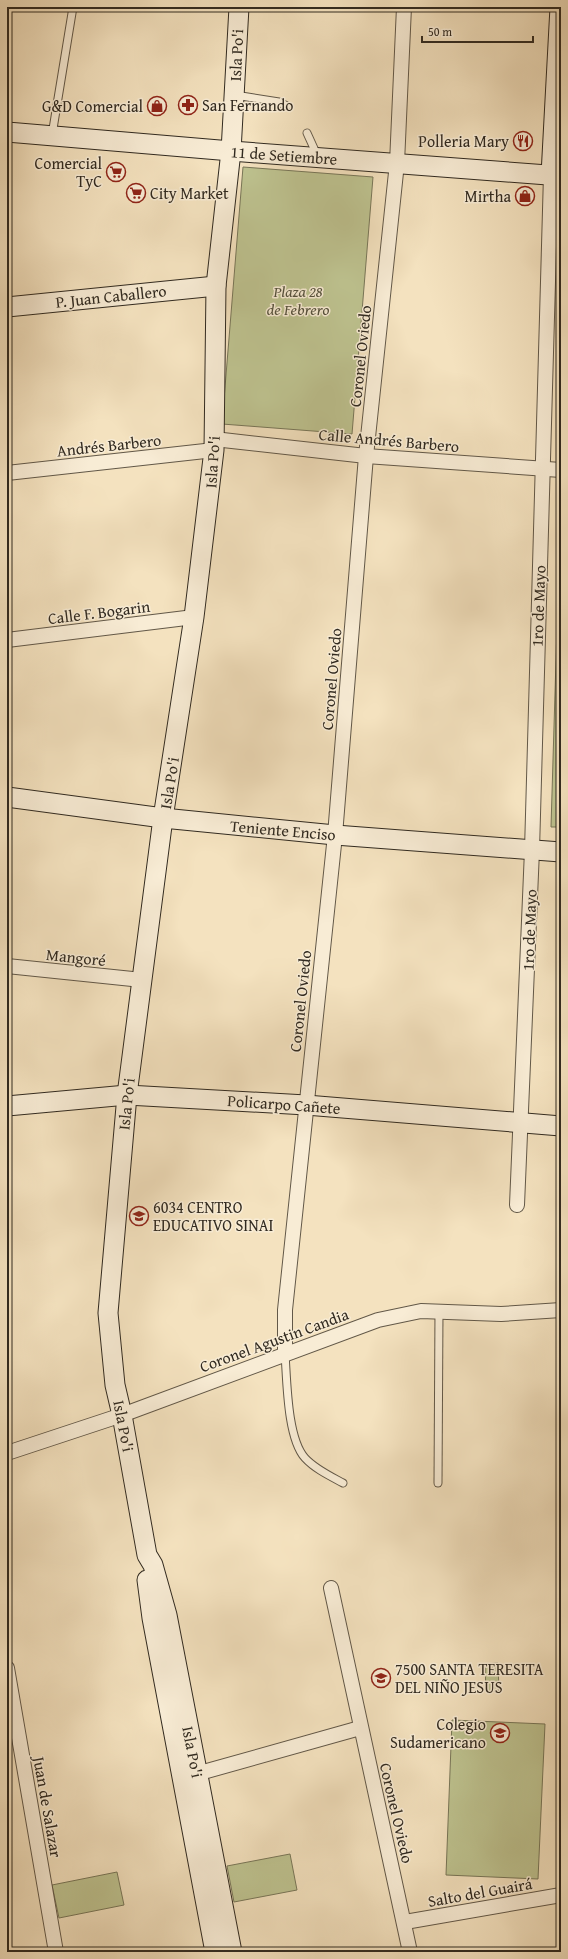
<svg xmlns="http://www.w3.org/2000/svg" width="568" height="1959" font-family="'Gentium Book Plus',serif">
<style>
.green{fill:#bec390;stroke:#787658}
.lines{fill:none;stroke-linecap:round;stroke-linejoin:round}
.lane-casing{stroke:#625848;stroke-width:9}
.street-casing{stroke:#625848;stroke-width:16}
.secondary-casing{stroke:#312a20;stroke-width:21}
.lane{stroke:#f8ecd5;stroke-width:7}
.street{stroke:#f8ecd5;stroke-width:14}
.secondary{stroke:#f8ecd5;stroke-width:19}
.labels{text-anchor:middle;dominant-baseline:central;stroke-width:3;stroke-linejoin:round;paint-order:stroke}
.street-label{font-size:16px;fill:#312a20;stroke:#f8ecd5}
.poi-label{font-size:16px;fill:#312a20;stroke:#f8ecd5;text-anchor:end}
.park-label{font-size:16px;font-style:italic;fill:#54503c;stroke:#f8ecd5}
</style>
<rect width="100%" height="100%" fill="#f4e2bf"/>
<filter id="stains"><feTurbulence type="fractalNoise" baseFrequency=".005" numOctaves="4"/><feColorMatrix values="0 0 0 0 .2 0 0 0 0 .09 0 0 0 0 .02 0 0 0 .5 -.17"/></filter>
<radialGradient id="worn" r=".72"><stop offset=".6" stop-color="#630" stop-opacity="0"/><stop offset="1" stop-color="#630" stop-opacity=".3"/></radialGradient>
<g class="green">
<polygon points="243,167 373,177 352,434 222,424"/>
<polygon points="561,492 561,827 551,827"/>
<polygon points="498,1663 499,1691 486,1692 485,1664"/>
<polygon points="452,1720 545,1724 538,1879 446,1875"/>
<polygon points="290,1854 297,1890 234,1902 227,1866"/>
<polygon points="117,1872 124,1905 59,1918 52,1885"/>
</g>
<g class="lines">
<defs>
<g id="lane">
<polyline points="235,95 279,102 287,106"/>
<polyline points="307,133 317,155"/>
<polyline points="52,135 73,7"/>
<path d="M285,1354C287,1380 287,1438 305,1458C315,1469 330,1476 343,1483"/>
<polyline points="438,1483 439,1311"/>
</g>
<g id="street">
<polyline points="214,439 366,456 561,470"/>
<polyline points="7,473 214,450"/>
<polyline points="7,640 194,617"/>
<polyline points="7,966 142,980"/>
<polyline points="517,1205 532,850 551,175"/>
<polyline points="285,1354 285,1310 335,835 366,456 397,163 404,7"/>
<polyline points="7,1453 122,1415 378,1320 421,1311 501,1314 561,1310"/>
<polyline points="331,1588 410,1952"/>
<polyline points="7,1668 56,1952"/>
<polyline points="189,1776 360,1728"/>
<polyline points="405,1922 561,1895"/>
</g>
<g id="secondary">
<polyline points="7,132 231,151 561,176"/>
<polyline points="551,175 560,7"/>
<polyline points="7,307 216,286"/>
<polyline points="7,797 163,818 335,835 561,852"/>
<polyline points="7,1106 127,1095 306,1105 561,1126"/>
<polyline points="147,1580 152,1618 215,1952"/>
<polyline points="232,1952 167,1615 153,1565 147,1555 122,1415 115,1385 108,1313 127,1095 163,818 194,617 214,450 216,286 231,151 239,7"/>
</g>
</defs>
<use href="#lane" class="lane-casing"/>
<use href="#street" class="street-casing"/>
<use href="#secondary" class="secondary-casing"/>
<use href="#lane" class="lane"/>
<use href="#street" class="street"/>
<use href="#secondary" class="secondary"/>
</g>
<defs>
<symbol id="pharmacy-ring" viewBox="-11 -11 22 22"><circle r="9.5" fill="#f8ecd5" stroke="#8f2418" stroke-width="1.5"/><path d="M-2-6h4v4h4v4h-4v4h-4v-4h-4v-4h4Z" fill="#8f2418"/></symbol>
<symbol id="shop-ring" viewBox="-11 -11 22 22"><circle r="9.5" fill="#f8ecd5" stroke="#8f2418" stroke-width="1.5"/><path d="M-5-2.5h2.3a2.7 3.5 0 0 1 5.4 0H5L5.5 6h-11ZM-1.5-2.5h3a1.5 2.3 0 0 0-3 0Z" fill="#8f2418"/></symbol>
<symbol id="restaurant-ring" viewBox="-11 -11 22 22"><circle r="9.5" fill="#f8ecd5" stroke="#8f2418" stroke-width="1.5"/><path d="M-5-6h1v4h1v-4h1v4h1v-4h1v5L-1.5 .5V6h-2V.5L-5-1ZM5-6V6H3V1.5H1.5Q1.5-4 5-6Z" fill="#8f2418"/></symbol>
<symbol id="supermarket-ring" viewBox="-11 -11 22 22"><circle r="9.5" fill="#f8ecd5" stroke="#8f2418" stroke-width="1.5"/><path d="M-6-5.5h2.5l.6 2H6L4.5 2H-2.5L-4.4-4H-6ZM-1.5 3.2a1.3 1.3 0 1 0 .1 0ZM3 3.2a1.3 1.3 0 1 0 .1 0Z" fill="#8f2418"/></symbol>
<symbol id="school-ring" viewBox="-11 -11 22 22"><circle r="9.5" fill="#f8ecd5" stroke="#8f2418" stroke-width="1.5"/><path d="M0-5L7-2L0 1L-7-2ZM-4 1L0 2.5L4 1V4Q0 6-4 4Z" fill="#8f2418"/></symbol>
</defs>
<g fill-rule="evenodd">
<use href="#pharmacy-ring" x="177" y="94" width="22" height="22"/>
<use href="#shop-ring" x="146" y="95" width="22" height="22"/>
<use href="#restaurant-ring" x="512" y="130" width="22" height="22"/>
<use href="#supermarket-ring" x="105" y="161" width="22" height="22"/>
<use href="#supermarket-ring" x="125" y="182" width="22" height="22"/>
<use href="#shop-ring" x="514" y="185" width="22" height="22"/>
<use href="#school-ring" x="128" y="1205" width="22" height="22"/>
<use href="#school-ring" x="370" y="1667" width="22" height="22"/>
<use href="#school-ring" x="489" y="1722" width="22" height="22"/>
</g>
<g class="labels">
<g class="street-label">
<text transform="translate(236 55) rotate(-87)">Isla Po'i</text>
<text transform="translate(284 155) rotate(4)">11 de Setiembre</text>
<text transform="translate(111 296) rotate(-6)">P. Juan Caballero</text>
<text transform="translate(360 356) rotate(-84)">Coronel Oviedo</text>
<text transform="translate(389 440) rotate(5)">Calle Andrés Barbero</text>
<text transform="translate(109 445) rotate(-6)">Andrés Barbero</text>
<text transform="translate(212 462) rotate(-86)">Isla Po'i</text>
<text transform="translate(538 606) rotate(-88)">1ro de Mayo</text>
<text transform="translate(99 612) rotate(-7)">Calle F. Bogarin</text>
<text transform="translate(331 679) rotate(-85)">Coronel Oviedo</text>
<text transform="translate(169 783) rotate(-81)">Isla Po'i</text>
<text transform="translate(283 830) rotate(5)">Teniente Enciso</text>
<text transform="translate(529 930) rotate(-88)">1ro de Mayo</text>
<text transform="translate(76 957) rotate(6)">Mangoré</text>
<text transform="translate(300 1001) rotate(-84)">Coronel Oviedo</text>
<text transform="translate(126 1104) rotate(-84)">Isla Po'i</text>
<text transform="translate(284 1104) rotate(4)">Policarpo Cañete</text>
<text transform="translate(274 1340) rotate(-20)">Coronel Agustin Candia</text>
<text transform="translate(124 1426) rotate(79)">Isla Po'i</text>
<text transform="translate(193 1752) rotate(79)">Isla Po'i</text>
<text transform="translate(48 1807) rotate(80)">Juan de Salazar</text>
<text transform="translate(397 1813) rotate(77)">Coronel Oviedo</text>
<text transform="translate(480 1892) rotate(-10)">Salto del Guairá</text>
</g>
<g class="poi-label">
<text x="202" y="105" text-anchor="start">San Fernando</text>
<text x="143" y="106">G&amp;D Comercial</text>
<text x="509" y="141">Polleria Mary</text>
<text x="102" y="163">Comercial<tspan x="102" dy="18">TyC</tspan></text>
<text x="150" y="193" text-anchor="start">City Market</text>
<text x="511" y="196">Mirtha</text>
<text x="153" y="1207" text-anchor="start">6034 CENTRO<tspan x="153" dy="18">EDUCATIVO SINAI</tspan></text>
<text x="395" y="1669" text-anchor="start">7500 SANTA TERESITA<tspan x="395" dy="18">DEL NIÑO JESUS</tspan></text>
<text x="486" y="1724">Colegio<tspan x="486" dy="18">Sudamericano</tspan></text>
</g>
<g class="park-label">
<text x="298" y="291">Plaza 28<tspan x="298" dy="18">de Febrero</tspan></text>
</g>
</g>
<rect width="568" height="1959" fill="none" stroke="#f4e2bf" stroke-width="24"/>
<rect x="8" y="8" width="552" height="1943" fill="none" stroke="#312a20" stroke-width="2"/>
<rect x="12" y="12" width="544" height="1935" fill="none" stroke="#312a20"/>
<path d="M422 36v6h111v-6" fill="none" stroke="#312a20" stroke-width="2"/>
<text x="428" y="36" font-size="12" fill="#312a20" stroke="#f8ecd5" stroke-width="3" paint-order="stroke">50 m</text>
<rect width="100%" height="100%" filter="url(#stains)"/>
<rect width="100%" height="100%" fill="url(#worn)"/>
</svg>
